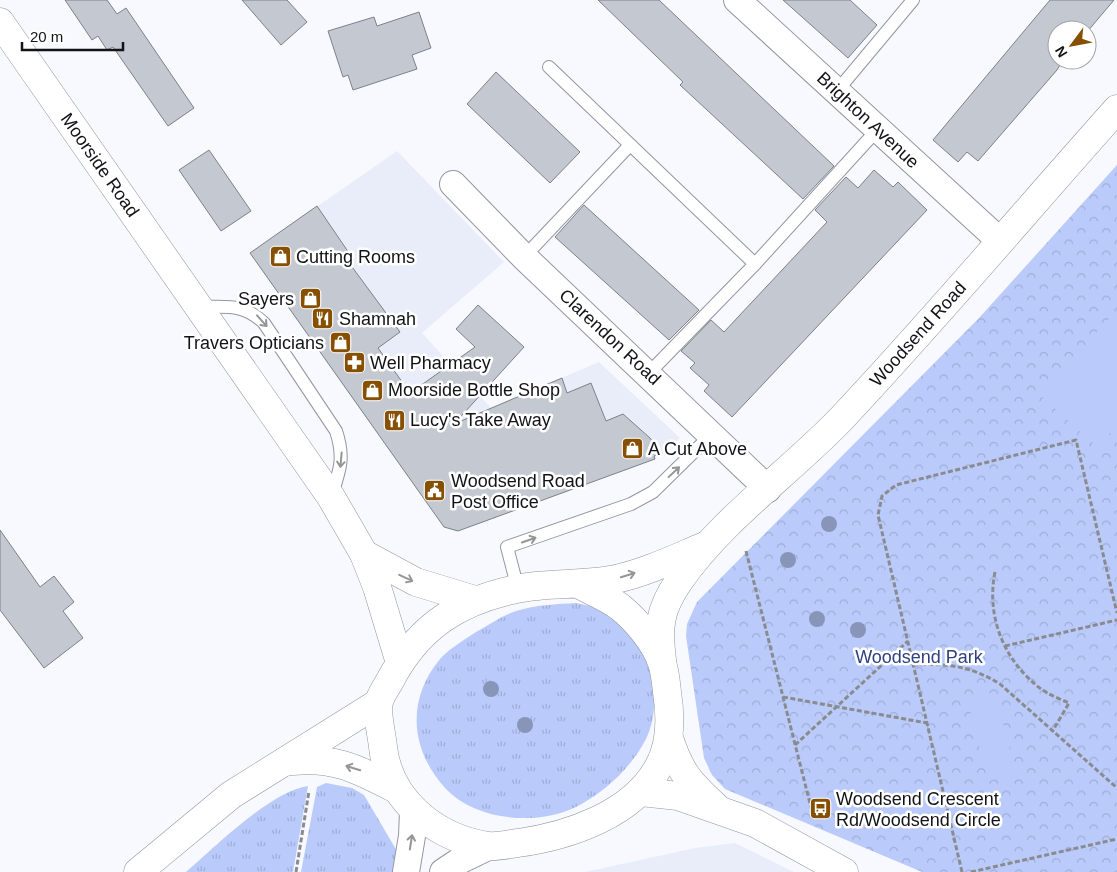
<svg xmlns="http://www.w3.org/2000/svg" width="1117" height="872" font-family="Helvetica,sans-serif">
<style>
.built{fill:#e8edf9}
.grass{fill:url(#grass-tufts)}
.park{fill:url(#park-crowns)}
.garden{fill:#bacbfb}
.building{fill:#c4c8d1;stroke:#7d8189}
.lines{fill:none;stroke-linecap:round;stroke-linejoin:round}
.service-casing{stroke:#93969f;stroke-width:14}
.minor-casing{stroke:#93969f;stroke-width:28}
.tertiary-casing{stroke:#93969f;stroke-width:29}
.path{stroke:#898b8f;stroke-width:3;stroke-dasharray:5 2.5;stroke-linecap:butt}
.service{stroke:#fff;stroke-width:12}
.minor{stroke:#fff;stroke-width:26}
.tertiary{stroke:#fff;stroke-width:28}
.tree{fill:#8994b9}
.oneway{stroke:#949596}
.labels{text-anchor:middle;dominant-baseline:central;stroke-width:5;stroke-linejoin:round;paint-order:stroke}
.street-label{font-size:18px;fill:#121316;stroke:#fff}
.poi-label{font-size:18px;fill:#121316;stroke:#fff;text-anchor:start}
.park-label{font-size:18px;fill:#2f4180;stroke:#fff}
</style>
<defs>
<pattern id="grass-tufts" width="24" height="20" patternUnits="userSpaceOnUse" patternTransform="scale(1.25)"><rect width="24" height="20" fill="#bacbfb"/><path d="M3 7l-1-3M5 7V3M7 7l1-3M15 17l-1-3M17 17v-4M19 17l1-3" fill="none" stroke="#9fadd6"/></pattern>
<pattern id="park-crowns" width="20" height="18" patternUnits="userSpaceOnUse" patternTransform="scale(1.25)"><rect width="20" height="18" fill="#bacbfb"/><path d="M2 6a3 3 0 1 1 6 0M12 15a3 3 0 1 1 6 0" fill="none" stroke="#9fadd6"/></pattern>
</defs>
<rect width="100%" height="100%" fill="#f7f9ff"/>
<g class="built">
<polygon points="397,151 504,262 422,333 491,408 599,362 680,438 655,459 458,531 444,527 250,253"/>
<polygon points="735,843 794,872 585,872 695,848"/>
</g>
<g class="grass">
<path d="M576,603C585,605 597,607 605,611C626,623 642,643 649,666C656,688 657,717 646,739C631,768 605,792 576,807C538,826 476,821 446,789C410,750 406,700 440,659C450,648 464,640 476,632C489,625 503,615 516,611C536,605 556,604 576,603Z"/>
<polygon points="326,783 352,788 364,795 397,851 395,872 301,872 317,787"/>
<path d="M308,786L293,872H186C215,847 271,791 308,786Z"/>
</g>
<polygon class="park" points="1117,165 1117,872 922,872 725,789 712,775 704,758 686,636 687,624 697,602 979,318"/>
<g class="garden">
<polygon points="1117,310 1117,425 1097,447 1040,395"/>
<polygon points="995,692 1016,774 988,781 967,699"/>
</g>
<g class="building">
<polygon points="65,0 107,0 117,14 126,8 194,108 168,126 113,47 107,50 98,36 92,40"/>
<polygon points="242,0 287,0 307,22 281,45"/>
<polygon points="598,0 659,0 834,166 803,199 680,85 683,82"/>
<polygon points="783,0 850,0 877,25 848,58"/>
<polygon points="1050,0 1114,0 1087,32 1087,30 1057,30 1057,60 1063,60 1057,70 978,161 967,152 958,162 933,140"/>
<polygon points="419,12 431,48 412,55 417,69 353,90 348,75 343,77 328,31 374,17 377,26"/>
<polygon points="496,72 580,152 550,183 467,104"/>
<polygon points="209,150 251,211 221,231 179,170"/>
<polygon points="874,170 893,187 898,182 927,210 732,417 704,391 709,385 690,368 695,363 681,351 711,320 724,332 827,222 815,210 846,177 858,188"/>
<polygon points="584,205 699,310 669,340 555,237"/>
<polygon points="317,206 349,253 344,256 400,332 378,348 410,393 475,347 456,329 478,305 524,347 454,424 562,378 567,393 591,383 606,421 623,414 650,438 661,453 654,456 655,459 458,531 444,527 250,253"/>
<polygon points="0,530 40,587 54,576 74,602 63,611 83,638 44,668 0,610"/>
</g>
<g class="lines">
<defs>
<g id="service">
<polyline points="549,67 755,264"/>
<polyline points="837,91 913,0"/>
<polyline points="524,257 630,145"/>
<path d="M200,307C227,307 243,303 264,323L336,431C345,458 340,470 331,497"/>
<polyline points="648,374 755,264 878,129"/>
<polyline points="518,589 507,547 631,504 653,492 712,434"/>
</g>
<g id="minor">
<polyline points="737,0 999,240"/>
<polyline points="453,184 524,257 768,489"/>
<polyline points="406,872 412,836 413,811"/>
<polyline points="443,872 461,860 490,846"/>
</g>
<g id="tertiary">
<polyline points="0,22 331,497 364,554 377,587 400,663"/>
<polyline points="364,554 416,582 475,600"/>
<path d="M580,585C593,592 608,598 620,607C636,620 655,642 662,663C665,671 666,683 667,692C671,717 671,744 659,766C634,814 569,836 518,843C509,844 498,847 488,846C436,838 389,801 383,747C382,736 376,712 379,702C381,693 389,684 393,675C421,625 460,601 516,589C549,582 583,586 616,579C647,572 676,558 705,546"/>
<path d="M662,660C658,627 659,610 679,581C722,519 788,474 841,419C936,318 1025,212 1117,109"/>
<path d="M669,738C680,772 689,782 715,806"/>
<path d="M284,762C331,755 356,768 396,789"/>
<polyline points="641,792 678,796 755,823 844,872"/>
<polyline points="138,872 231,795 378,703"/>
</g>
</defs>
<use href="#service" class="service-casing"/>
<use href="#minor" class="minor-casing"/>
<use href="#tertiary" class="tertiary-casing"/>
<g class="path">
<polyline points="746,551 814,819"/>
<path d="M995,572C986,617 1004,661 1041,689C1049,695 1060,699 1069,703L1052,732"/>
<polyline points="1005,646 1117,620"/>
<path d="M913,665C947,663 971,666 1000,684L1117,788"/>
<polyline points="783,697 927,723"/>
<polyline points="795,745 908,641"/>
<polyline points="296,872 309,791"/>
<polyline points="962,872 878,515 882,496 896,485 1076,440 1117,613"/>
<polyline points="971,872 1117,839"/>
</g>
<use href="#service" class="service"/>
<use href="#minor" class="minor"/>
<use href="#tertiary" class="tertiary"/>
</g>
<g class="tree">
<circle cx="829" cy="524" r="8"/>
<circle cx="788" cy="560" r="8"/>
<circle cx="817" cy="619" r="8"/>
<circle cx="858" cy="630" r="8"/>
<circle cx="491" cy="689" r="8"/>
<circle cx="525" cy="725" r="8"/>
</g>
<defs><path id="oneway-shaft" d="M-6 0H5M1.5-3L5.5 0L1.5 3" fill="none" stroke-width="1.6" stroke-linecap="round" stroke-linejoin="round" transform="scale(1.25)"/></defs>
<g class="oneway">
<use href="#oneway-shaft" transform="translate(262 321) rotate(48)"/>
<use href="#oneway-shaft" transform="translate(341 460) rotate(95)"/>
<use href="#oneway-shaft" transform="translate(674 472) rotate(-43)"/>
<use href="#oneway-shaft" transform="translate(529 540) rotate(-19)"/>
<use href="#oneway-shaft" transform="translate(628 575) rotate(-17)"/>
<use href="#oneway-shaft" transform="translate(406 578) rotate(25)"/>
<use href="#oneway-shaft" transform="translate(353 768) rotate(-163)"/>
<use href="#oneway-shaft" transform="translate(411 842) rotate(-81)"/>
</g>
<defs>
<symbol id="shop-square" viewBox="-11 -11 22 22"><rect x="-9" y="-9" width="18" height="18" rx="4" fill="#875001" stroke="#fff"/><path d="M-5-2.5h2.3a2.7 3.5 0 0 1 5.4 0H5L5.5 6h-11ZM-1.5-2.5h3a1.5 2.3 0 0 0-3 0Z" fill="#fff"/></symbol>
<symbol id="restaurant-square" viewBox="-11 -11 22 22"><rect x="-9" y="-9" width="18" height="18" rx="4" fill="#875001" stroke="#fff"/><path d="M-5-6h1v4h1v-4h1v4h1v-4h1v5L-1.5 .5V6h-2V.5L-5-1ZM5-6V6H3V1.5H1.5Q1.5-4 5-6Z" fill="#fff"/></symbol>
<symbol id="pharmacy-square" viewBox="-11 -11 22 22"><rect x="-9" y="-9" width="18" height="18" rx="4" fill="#875001" stroke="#fff"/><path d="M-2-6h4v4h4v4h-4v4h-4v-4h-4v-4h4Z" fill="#fff"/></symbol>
<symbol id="civic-square" viewBox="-11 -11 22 22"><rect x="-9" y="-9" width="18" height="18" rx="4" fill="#875001" stroke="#fff"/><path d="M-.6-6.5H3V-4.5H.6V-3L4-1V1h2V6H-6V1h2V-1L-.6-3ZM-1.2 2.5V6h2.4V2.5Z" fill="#fff"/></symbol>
<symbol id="bus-square" viewBox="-11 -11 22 22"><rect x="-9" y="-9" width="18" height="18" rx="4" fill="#875001" stroke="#fff"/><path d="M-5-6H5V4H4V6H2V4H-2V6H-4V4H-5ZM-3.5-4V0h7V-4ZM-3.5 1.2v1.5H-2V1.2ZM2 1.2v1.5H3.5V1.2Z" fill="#fff"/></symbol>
</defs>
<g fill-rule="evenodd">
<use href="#shop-square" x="268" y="244" width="25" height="25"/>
<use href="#shop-square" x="298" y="286" width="25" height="25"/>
<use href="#restaurant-square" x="310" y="306" width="25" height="25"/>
<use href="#shop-square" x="328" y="330" width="25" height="25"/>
<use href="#pharmacy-square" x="342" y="350" width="25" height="25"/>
<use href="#shop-square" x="360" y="378" width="25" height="25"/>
<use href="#restaurant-square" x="382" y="408" width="25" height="25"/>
<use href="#shop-square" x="620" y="436" width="25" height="25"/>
<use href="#civic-square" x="422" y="478" width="25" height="25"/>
<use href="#bus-square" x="808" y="796" width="25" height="25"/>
</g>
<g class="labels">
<g class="street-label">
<text transform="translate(868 120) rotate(43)">Brighton Avenue</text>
<text transform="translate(100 165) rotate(55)">Moorside Road</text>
<text transform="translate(918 334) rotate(-48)">Woodsend Road</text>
<text transform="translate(610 337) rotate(43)">Clarendon Road</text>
</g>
<g class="poi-label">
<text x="296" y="257">Cutting Rooms</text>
<text x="294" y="299" text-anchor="end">Sayers</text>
<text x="339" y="319">Shamnah</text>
<text x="324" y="343" text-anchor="end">Travers Opticians</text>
<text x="370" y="363">Well Pharmacy</text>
<text x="388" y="390">Moorside Bottle Shop</text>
<text x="410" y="420">Lucy's Take Away</text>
<text x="648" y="449">A Cut Above</text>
<text x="451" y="481">Woodsend Road<tspan x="451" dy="21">Post Office</tspan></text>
<text x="836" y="799">Woodsend Crescent<tspan x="836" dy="21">Rd/Woodsend Circle</tspan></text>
</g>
<g class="park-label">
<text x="919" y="657">Woodsend Park</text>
</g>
</g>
<g transform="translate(1072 45) rotate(238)"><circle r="24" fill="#ffffff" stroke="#a0a1a2"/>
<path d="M0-4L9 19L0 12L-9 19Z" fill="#875001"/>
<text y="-8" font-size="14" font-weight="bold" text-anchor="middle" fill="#121316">N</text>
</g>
<path d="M22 42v8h101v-8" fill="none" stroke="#121316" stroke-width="2.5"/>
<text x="30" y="42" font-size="15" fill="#121316" stroke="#ffffff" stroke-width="4" paint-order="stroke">20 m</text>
</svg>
